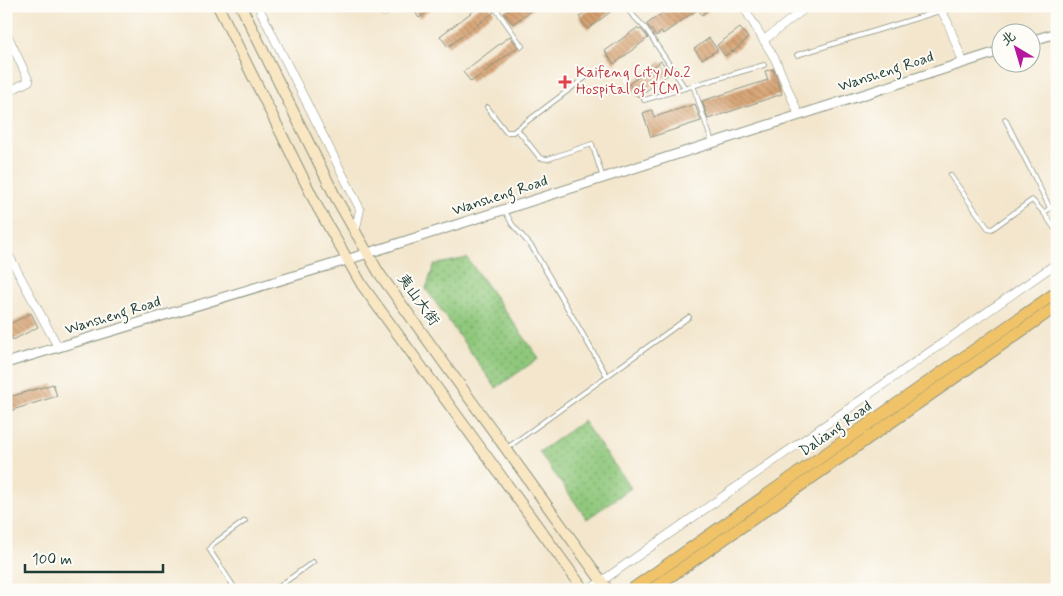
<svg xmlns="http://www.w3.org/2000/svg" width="1063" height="596" font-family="Mynerve,'LXGW WenKai TC',sans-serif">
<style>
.grass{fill:url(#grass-dots);stroke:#578258}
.building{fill:url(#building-back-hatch)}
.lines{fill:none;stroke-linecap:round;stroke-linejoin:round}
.service-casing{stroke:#899280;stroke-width:5.5}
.minor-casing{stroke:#899280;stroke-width:9}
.tertiary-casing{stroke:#899280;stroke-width:11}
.secondary-casing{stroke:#899280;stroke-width:12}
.primary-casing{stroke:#899280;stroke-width:13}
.service{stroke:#fff;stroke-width:4}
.minor{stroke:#fff;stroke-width:8}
.tertiary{stroke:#fff;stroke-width:9}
.secondary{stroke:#f9e7c3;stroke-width:10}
.primary{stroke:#f0c369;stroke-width:11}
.health-dot{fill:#e0444e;stroke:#fdfcf7;stroke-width:2}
.labels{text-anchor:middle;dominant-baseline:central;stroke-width:4;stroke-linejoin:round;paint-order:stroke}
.street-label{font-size:15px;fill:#1f3d34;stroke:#fdfcf7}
.health-label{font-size:15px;fill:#be3a42;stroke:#fdfcf7;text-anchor:start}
</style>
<defs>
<pattern id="grass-dots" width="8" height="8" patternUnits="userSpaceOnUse" patternTransform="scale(1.25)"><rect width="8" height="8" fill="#8fc77b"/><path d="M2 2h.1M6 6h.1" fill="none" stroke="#74a366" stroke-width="1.8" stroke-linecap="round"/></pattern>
<pattern id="building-back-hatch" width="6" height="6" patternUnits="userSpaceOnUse" patternTransform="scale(1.25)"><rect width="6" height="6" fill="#d49b67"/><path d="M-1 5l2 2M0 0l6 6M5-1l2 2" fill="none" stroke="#ab8056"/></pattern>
</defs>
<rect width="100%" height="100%" fill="#fdfcf7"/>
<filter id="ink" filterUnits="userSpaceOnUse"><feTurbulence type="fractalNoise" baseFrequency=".02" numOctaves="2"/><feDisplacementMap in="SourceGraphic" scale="10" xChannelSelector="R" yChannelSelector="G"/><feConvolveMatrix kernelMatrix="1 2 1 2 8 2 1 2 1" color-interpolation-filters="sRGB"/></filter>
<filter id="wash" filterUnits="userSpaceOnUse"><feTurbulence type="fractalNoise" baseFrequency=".0096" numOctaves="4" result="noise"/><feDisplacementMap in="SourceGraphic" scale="20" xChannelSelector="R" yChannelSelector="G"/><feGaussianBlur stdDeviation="1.12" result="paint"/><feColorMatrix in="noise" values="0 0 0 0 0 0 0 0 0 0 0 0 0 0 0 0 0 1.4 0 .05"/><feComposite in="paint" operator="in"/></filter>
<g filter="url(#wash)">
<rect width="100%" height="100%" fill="#f3e6cd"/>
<g class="grass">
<polygon points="467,258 539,358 496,388 426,289 434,265"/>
<polygon points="583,421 631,488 587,519 539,452"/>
</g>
<g id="blocks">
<g class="building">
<polygon points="411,6 435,6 419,18"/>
<polygon points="480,6 489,6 494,12 448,47 440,36"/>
<polygon points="513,6 537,6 513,24 504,13"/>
<polygon points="593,6 618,6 588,29 579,17"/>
<polygon points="672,6 714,6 702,15 698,9 663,34 661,32 656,36 647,24"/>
<polygon points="637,28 639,30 641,29 648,38 614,64 605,51"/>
<polygon points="740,28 748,38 733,52 731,51 725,56 717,45"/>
<polygon points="510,36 518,47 471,82 463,72"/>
<polygon points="709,38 718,50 702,59 694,49"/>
<polygon points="661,61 670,73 638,97 629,84"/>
<polygon points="773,69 782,94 708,119 702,101 768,80 765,71"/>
<polygon points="695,104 701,121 651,137 643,113 652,110 654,117"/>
<polygon points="31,313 38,327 13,340 11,337 6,339 6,326"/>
<polygon points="53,384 57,396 6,412 6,398"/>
</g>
</g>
</g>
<g filter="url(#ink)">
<use href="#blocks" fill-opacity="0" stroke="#899280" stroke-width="1"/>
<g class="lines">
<defs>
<g id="service">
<polyline points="494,6 522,46"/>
<polyline points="624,6 646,29 685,88"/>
<polyline points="791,6 797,14"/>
<polyline points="797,55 956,6"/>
<polyline points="693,85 712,142"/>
<polyline points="644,100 764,65"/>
<polyline points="487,107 506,132 513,132 590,74 596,74"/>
<polyline points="1005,119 1050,208 1044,213 1057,232"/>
<polyline points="517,129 540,158 548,159 592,144 603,178"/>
<polyline points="950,175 988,228 992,229 1032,200 1044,213"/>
<polyline points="1050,208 1057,204"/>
<polyline points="504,209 512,224 532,247 607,376"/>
<polyline points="507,448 689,317"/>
<polyline points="236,590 209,549 213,544 245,521"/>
<polyline points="274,590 313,562"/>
</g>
<g id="minor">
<polyline points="258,6 360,209 355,233"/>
<polyline points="380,6 384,12"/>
<polyline points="743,6 775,59 799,115"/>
<polyline points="939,6 948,23 963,62"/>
<polyline points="6,32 29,81 6,93"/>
<polyline points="764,40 808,6"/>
<polyline points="6,250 58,347"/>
<polyline points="589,590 1057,263"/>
</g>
<g id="tertiary">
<polyline points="1030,41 1057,33"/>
<polyline points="6,363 337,263 1000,51"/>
</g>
<g id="secondary">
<polyline points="218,6 318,208 362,285 584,590"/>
<polyline points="241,6 336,198 379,273 608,590"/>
</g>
<g id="primary">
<polyline points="631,590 1057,292"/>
<polyline points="651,590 1057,306"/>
</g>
</defs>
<use href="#service" class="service-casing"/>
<use href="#minor" class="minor-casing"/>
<use href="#tertiary" class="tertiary-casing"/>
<use href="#secondary" class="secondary-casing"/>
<use href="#primary" class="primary-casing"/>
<use href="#service" class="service"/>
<use href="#minor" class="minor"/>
<use href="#tertiary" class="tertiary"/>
<use href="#secondary" class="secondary"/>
<use href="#primary" class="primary"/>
</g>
</g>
<path class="health-dot" d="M562.5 74.5h5v5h5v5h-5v5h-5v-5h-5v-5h5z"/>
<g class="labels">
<g class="street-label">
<text transform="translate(886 72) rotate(-18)">Wansheng Road</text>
<text transform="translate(500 196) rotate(-18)">Wansheng Road</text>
<text transform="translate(418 300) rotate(54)">夷山大街</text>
<text transform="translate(113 316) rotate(-17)">Wansheng Road</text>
<text transform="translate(836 429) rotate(-35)">Daliang Road</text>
</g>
<g class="health-label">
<text x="576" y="73">Kaifeng City No.2<tspan x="576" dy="17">Hospital of TCM</tspan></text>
</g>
</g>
<rect width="1063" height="596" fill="none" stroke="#fdfcf7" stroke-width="25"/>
<g transform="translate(1016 48) rotate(322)"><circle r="24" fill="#fdfcf7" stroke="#a4b0a9"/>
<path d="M0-4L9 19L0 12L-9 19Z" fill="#b5179e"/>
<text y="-8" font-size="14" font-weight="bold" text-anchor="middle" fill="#1f3d34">北</text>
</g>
<path d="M25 564v8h138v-8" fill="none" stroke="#1f3d34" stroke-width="2.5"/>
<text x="32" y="564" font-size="15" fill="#1f3d34" stroke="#fdfcf7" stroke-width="4" paint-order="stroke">100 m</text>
</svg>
